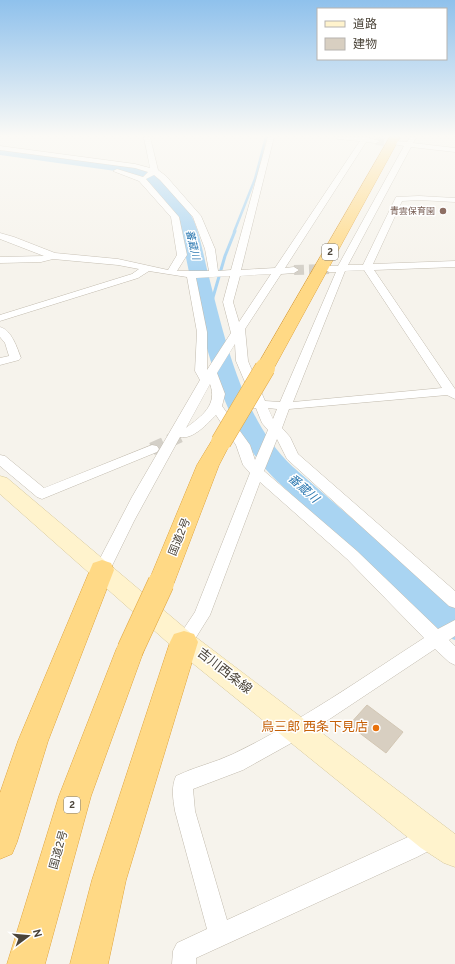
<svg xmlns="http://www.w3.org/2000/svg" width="455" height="964" font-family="Overpass,'Noto Sans JP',sans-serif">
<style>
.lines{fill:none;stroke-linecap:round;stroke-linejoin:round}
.stream-far1{stroke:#a9d4f2;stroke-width:2.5}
.stream{stroke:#a9d4f2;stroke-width:3}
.river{fill:#a9d4f2;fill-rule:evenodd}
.building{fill:#d8cfc1;stroke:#d3c7b4}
.minor-tunnel-far2{stroke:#d4d0c8;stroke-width:8;stroke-dasharray:8 4;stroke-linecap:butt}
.minor-tunnel-far1{stroke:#d4d0c8;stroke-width:10;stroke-dasharray:10 5;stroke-linecap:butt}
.minor-tunnel{stroke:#d4d0c8;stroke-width:13;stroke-dasharray:13 6;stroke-linecap:butt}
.minor-casing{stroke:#c2bbae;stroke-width:1}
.secondary-casing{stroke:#d6c79b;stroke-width:1}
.trunk-casing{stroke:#e0a43c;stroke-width:1}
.minor{fill:#fff;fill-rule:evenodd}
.secondary{fill:#fff3cd;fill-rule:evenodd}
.trunk{fill:#ffd985;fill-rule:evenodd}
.trunk-bridge-far1-casing{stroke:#e0a43c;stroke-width:21;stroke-linecap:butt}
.trunk-bridge-casing{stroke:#e0a43c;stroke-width:27;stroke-linecap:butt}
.trunk-bridge-far1{stroke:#ffd985;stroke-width:20}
.trunk-bridge{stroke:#ffd985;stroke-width:26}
.education-dot{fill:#8d6e63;stroke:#fff;stroke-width:1.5}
.food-dot{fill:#e8710a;stroke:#fff;stroke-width:1.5}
.labels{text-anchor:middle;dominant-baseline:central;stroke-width:3;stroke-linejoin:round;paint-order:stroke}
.far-education-label{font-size:9px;fill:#785e54;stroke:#fff;text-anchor:end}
.far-water-label{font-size:10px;font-style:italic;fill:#2e7ab2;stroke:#fff}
.shield{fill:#fff;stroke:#817c74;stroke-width:1}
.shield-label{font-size:10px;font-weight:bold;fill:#4b4439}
.street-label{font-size:11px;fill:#4b4439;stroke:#fff}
.water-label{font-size:12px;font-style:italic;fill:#2e7ab2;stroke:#fff}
.near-street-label{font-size:13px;fill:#4b4439;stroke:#fff}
.near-food-label{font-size:13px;fill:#c56008;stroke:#fff;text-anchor:end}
</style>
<rect width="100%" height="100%" fill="#f6f3ec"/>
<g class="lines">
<polyline class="stream-far1" points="234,232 255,179 266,137"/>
<polyline class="stream" points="209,311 225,256 235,231"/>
<path class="river" d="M0,147L138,166C160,176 184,198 194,221C201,238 204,259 209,277C225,340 243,421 293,467L455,608V640L444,636L278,482C211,418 198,307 178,221C167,201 150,183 130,173L0,155Z"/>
</g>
<polygon class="building" points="367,705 403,732 386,753 349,725"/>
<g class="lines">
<polyline class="minor-tunnel-far2" points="376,141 395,143"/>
<polyline class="minor-tunnel-far1" points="294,270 329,269"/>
<polyline class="minor-tunnel" points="152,449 180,436"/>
<defs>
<g id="minor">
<path d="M144,137H150L158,170L166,176L201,216L215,249L218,271L231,270L268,137H274L241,270L275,268L360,141L337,139L334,137H369V138L380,141L376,143L366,142L285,268L294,267L299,270L294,273L281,274L245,329L248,361L265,401L280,402L336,272H329L324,269L329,266H338L404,146L393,144L391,143L395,141L407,142L410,137H416L413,143L455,148V152L411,147L348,265H363L396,197L419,196L455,198V202L419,200L402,201L373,264L455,261V267L374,270L455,389V399L447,395L289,409L282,428L290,437L298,454L455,591V608L449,606L287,459L277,439L264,471L357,551L438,629L455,620V636L449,640L455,646V665L449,662L435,649L304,736L243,770L193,789L195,811L227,920L432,826L440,829L443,837L440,845L417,857L196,958V964H172L173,951L177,943L207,929L175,811C173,798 171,788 176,776C194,767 214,763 233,754C300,722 362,678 424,638L347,559L260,482L210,615L190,647L184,649L178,647L175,642L195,612L250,473L243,465L236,445L216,415C208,423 193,440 180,437L134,521L108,574L102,576L96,574L94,570L132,497L200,380L195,371L197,332L187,277L149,271L138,278L0,321V315L132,274L139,269L118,265L53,259L41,262L0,263V257L44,256L0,239V233L14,237L55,253L118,259L168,270L177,255L171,217L139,181L113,171L117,169L143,177L148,172L135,168L0,150V146L135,164L150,168ZM154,175L160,180L193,217L205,249L209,271H177L187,255L179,217L146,179ZM364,270L442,388L293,402L345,271ZM271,274L239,322L233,302L240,276ZM230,276L223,302L231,333L207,370V332L196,278ZM235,344L236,361L253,401L249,402L247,405L249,408H256L262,423L268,430L255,460L250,445L222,406L225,394L217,373ZM210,384C218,405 202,416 186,428ZM268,408L277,409L273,419Z"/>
<path d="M0,327C12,330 17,348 21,358L19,360L0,365V358L9,356L5,343L0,337Z"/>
<polygon points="152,445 157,446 159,449 157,452 42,499 37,497 0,466 0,455 5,456 44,488"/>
</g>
<polygon id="secondary" points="0,476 7,478 193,635 455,834 455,867 444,863 421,848 175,649 0,494"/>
<g id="trunk">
<polygon points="390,137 400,137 274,368 271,372 265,374 259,372 256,368"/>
<polygon points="221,435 228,437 231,442 219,465 174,583 170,590 161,593 152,590 148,583 197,465 214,437"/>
<polygon points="102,560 111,563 114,570 48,741 17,842 12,854 0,859 0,793 18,741 90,570 93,563"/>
<polygon points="184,631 194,634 198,642 126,880 108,964 70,964 92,880 170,642 174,634"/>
<polygon points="130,638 140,642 144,650 91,796 45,964 7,964 59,796 116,650 120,642"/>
</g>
</defs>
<use href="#minor" class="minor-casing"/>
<use href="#secondary" class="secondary-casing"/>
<use href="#trunk" class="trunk-casing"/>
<use href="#minor" class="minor"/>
<use href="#secondary" class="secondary"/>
<use href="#trunk" class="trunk"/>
<defs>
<polyline id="trunk-bridge-far1" points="221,442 265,368"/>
<polyline id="trunk-bridge" points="130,650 161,583"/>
</defs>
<use href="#trunk-bridge-far1" class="trunk-bridge-far1-casing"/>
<use href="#trunk-bridge" class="trunk-bridge-casing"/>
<use href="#trunk-bridge-far1" class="trunk-bridge-far1"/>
<use href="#trunk-bridge" class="trunk-bridge"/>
</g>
<linearGradient id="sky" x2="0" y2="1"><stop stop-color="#8fc1ec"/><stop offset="0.5" stop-color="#fbfaf6"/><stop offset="1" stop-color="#fbfaf6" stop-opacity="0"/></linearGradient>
<rect width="455" height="272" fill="url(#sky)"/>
<circle class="education-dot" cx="443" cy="211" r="4"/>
<circle class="food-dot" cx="376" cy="728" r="4"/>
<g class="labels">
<g class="far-education-label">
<text x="435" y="211">青雲保育園</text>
</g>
<g class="far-water-label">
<text transform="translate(192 245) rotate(76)">蕃蔵川</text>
</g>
<g class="shield">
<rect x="322" y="244" width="16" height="16" rx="3"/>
<rect x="64" y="797" width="16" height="16" rx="3"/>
</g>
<g class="shield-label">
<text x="330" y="252">2</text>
<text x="72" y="805">2</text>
</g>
<g class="street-label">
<text transform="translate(180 537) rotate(-68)">国道2号</text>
<text transform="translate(59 850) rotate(-74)">国道2号</text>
</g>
<g class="water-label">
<text transform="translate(303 489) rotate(42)">番蔵川</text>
</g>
<g class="near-street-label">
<text transform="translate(224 672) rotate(38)">吉川西条線</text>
</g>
<g class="near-food-label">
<text x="368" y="728">鳥三郎 西条下見店</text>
</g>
</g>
<rect x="317" y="8" width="130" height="52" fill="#ffffff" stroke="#b7b4b0"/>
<rect x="325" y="21" width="20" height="6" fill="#fff3cd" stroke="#b7b4b0"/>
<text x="353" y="28" font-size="12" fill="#4b4439">道路</text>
<rect x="325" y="38" width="20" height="12" fill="#d8cfc1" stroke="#b7b4b0"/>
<text x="353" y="48" font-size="12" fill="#4b4439">建物</text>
<g transform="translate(28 936) rotate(74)" stroke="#ffffff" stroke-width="3" paint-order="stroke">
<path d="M0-3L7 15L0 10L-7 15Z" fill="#4b4439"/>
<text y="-6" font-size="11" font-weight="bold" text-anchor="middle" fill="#4b4439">N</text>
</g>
</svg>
